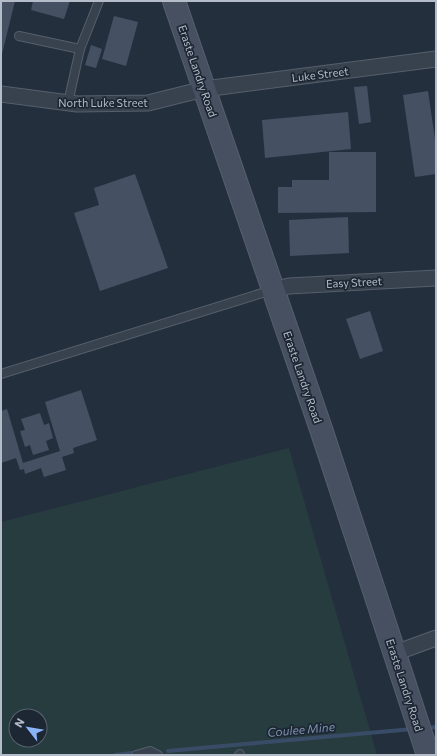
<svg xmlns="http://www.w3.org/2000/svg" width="437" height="756" font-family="Commissioner,sans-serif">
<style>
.green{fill:#263c3f;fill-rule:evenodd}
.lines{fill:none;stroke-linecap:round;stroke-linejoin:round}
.stream{stroke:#394c67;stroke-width:4}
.building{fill:#455162}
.lane-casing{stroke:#565f6c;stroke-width:10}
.street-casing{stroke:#565f6c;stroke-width:17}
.secondary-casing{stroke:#565f6c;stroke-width:24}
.lane{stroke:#38414e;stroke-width:8}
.street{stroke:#38414e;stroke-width:15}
.secondary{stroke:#465061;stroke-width:22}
.labels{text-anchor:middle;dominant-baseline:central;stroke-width:3.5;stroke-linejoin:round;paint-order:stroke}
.street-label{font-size:11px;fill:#b4bcc9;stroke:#1d2633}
.water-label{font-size:12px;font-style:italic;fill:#7c92b1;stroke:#1d2633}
</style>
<rect width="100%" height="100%" fill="#242f3e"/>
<path class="green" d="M289,448L377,755H1V522ZM16,716H40V740H16Z"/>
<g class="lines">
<g class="stream">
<polyline points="426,728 436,727"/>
<polyline points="168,751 413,729"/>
<polyline points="115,755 132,753"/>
</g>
</g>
<g class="building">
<polygon points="1,1 15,1 2,54 1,54"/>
<polygon points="33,1 70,1 64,19 31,10"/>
<polygon points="114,16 138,22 126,66 102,59"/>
<polygon points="91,45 102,49 96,68 85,65"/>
<polygon points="367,86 371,122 359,124 354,87"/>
<polygon points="428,91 436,146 436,174 415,177 403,95"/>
<polygon points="348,112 351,149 265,158 262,120"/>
<polygon points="329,152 376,152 376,212 278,213 278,187 292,187 292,180 329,180"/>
<polygon points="135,174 168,268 100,291 74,213 99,205 94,188"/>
<polygon points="348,217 349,253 290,256 289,220"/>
<polygon points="370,311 383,351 360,359 346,319"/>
<polygon points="81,390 97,440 73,448 74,453 62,457 66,470 44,477 41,468 25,474 24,469 20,470 16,458 1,463 1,411 7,409 23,463 60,451 45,402"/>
<polygon points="40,413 44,425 49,423 53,438 46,441 49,450 33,455 30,445 25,447 20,431 25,430 21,419"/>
</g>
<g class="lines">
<defs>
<g id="lane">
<polyline points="19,36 80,49"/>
<polyline points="68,103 80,49 99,1"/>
<polyline points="1,374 272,290"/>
<polyline points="136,755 150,751 158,755"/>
<polyline points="239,755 240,754"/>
</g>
<g id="street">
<polyline points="1,94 77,104 148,103 204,89 436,59"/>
<polyline points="273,290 289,286 436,278"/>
<polyline points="395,653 436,638"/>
</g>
<polyline id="secondary" points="174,1 321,429 428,755"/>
</defs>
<use href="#lane" class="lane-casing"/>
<use href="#street" class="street-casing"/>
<use href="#secondary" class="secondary-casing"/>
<use href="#lane" class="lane"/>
<use href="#street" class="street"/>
<use href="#secondary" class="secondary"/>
</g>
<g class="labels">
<g class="street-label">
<text transform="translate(198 71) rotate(71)">Eraste Landry Road</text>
<text transform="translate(320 74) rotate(-7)">Luke Street</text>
<text x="103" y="102">North Luke Street</text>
<text transform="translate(354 282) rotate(-3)">Easy Street</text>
<text transform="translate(303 377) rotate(71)">Eraste Landry Road</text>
<text transform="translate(405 685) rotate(72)">Eraste Landry Road</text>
</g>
<g class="water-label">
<text transform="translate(301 729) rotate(-5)">Coulee Mine</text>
</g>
</g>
<rect width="437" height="756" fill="none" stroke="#b4bcc9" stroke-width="4"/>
<g transform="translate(28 728) rotate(301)"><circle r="19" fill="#1d2633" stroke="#59626f"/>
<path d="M0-3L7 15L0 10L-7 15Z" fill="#8ab4f8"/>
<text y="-6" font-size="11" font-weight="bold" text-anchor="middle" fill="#b4bcc9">N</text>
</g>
</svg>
